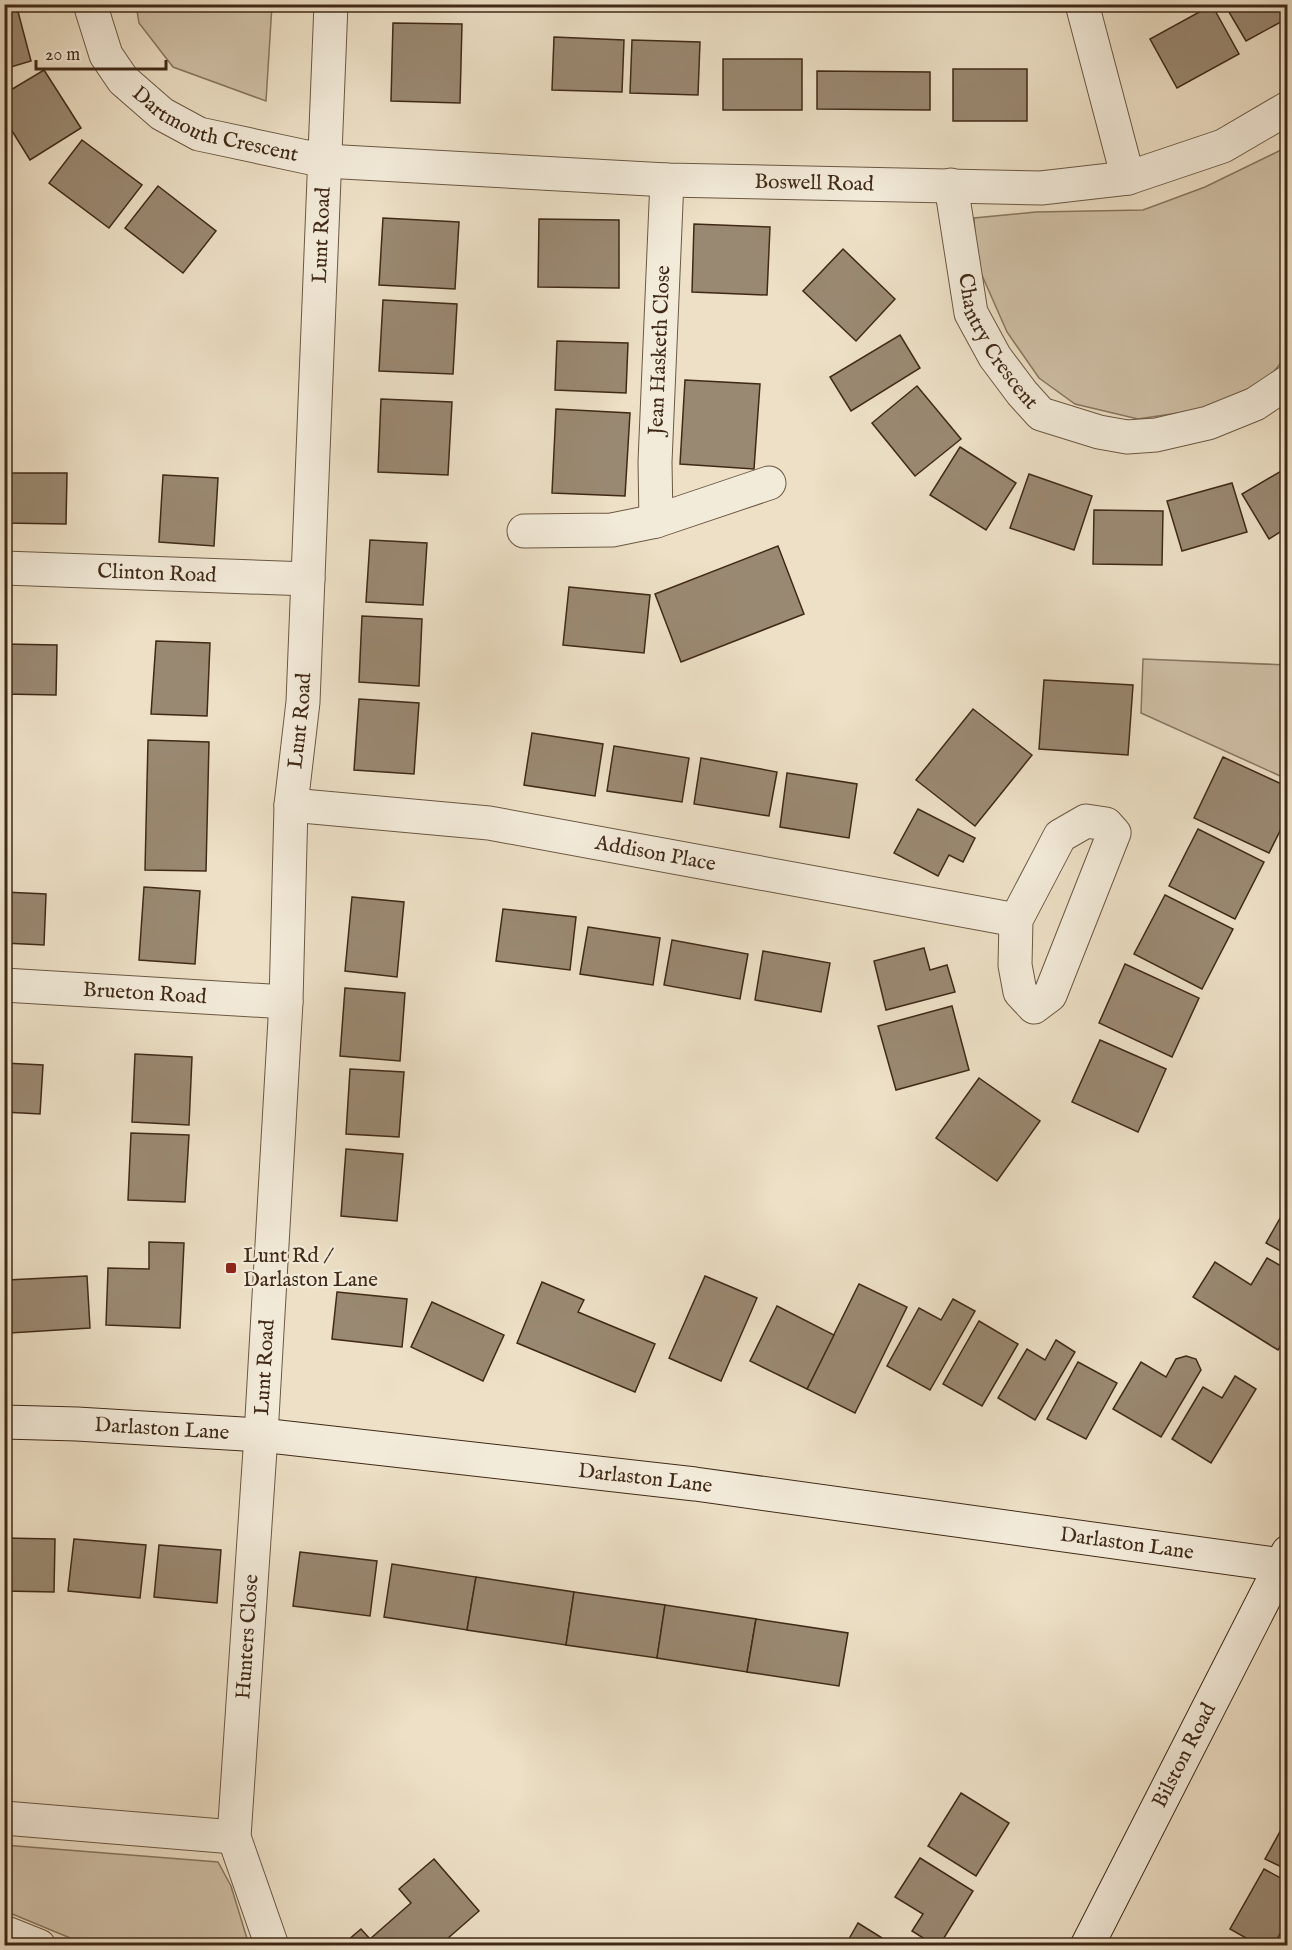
<svg xmlns="http://www.w3.org/2000/svg" width="1292" height="1950" font-family="'IM FELL English',serif">
<style>
.green{fill:#d0c1a8;stroke:#887660;stroke-width:1.5}
.building{fill:#9a8972;stroke:#402a17;stroke-width:1.5}
.lines{fill:none;stroke-linecap:round;stroke-linejoin:round}
.street-casing{stroke:#6b5843;stroke-width:35}
.secondary-casing{stroke:#402a17;stroke-width:35}
.street{stroke:#f3ebda;stroke-width:33}
.secondary{stroke:#f3ebda;stroke-width:33}
.poi-dot{fill:#8f2418;stroke:#f3ebda;stroke-width:2}
.labels{text-anchor:middle;dominant-baseline:central;stroke-width:4.5;stroke-linejoin:round;paint-order:stroke}
.street-label{font-size:21px;fill:#402a17;stroke:#f3ebda}
.poi-label{font-size:21px;fill:#402a17;stroke:#f3ebda;text-anchor:start}
</style>
<rect width="100%" height="100%" fill="#ede0c6"/>
<filter id="stains"><feTurbulence type="fractalNoise" baseFrequency=".00333" numOctaves="4"/><feColorMatrix values="0 0 0 0 .2 0 0 0 0 .09 0 0 0 0 .02 0 0 0 .5 -.17"/></filter>
<radialGradient id="worn" r=".72"><stop offset=".6" stop-color="#630" stop-opacity="0"/><stop offset="1" stop-color="#630" stop-opacity=".3"/></radialGradient>
<g class="green">
<polygon points="136,5 272,5 266,101 173,67 139,23"/>
<polygon points="1287,149 1287,355 1272,374 1225,406 1138,419 1075,404 1039,378 1007,332 981,273 975,235 974,218 1036,212 1143,210 1205,187 1281,150"/>
<polygon points="1143,659 1287,665 1287,779 1141,713"/>
<polygon points="4,1845 218,1862 231,1886 249,1945 87,1945 5,1911"/>
</g>
<g class="building">
<polygon points="4,4 16,4 31,61 4,69"/>
<polygon points="1230,4 1288,4 1288,18 1246,41 1226,7"/>
<polygon points="1212,5 1239,54 1177,88 1150,39"/>
<polygon points="393,23 462,24 460,103 391,101"/>
<polygon points="554,37 624,40 622,92 552,90"/>
<polygon points="632,40 700,42 698,95 630,93"/>
<rect x="723" y="59" width="79" height="51"/>
<rect x="953" y="69" width="74" height="52"/>
<polygon points="44,70 81,128 30,160 4,118 4,94"/>
<polygon points="817,71 930,72 930,110 817,109"/>
<polygon points="82,140 142,185 109,228 49,183"/>
<polygon points="158,186 216,231 183,273 125,228"/>
<polygon points="383,218 459,222 455,289 379,285"/>
<polygon points="539,219 619,220 619,288 538,287"/>
<polygon points="694,224 770,227 767,295 692,292"/>
<polygon points="843,249 895,299 856,341 803,291"/>
<polygon points="383,300 457,304 453,374 379,371"/>
<polygon points="900,335 920,368 851,411 830,377"/>
<polygon points="557,341 628,343 626,393 555,390"/>
<polygon points="685,380 760,384 754,469 680,464"/>
<polygon points="917,386 961,439 915,476 872,423"/>
<polygon points="381,399 452,402 448,475 378,472"/>
<polygon points="556,409 630,413 625,496 552,493"/>
<polygon points="960,447 1016,483 986,530 930,495"/>
<polygon points="1288,467 1288,527 1269,539 1242,494"/>
<polygon points="4,473 67,473 66,524 4,523"/>
<polygon points="1029,474 1092,496 1074,550 1010,528"/>
<polygon points="163,475 218,478 214,546 159,542"/>
<polygon points="1232,483 1247,532 1182,551 1167,501"/>
<polygon points="1094,510 1163,511 1162,565 1093,564"/>
<polygon points="370,540 427,543 423,605 366,602"/>
<polygon points="778,546 804,614 681,662 655,594"/>
<polygon points="569,587 650,595 644,653 563,645"/>
<polygon points="362,616 422,619 419,686 359,682"/>
<polygon points="156,641 210,643 207,716 151,714"/>
<polygon points="4,644 57,645 56,695 4,694"/>
<polygon points="1044,680 1133,685 1128,755 1039,749"/>
<polygon points="359,699 419,703 414,774 354,770"/>
<polygon points="973,709 1032,755 975,826 916,780"/>
<polygon points="532,733 603,744 595,796 524,785"/>
<polygon points="148,740 209,742 206,871 145,870"/>
<polygon points="614,746 689,758 682,802 607,791"/>
<polygon points="1223,757 1288,787 1288,815 1269,853 1194,818"/>
<polygon points="701,758 777,772 769,816 694,804"/>
<polygon points="787,773 857,784 849,838 780,827"/>
<polygon points="918,809 975,838 963,862 949,855 938,876 894,853"/>
<polygon points="1198,829 1264,862 1235,919 1169,886"/>
<polygon points="144,887 200,891 195,964 139,960"/>
<polygon points="4,892 46,894 44,945 4,943"/>
<polygon points="1165,895 1233,929 1202,989 1134,954"/>
<polygon points="352,897 404,902 397,977 345,971"/>
<polygon points="503,909 576,917 570,970 496,961"/>
<polygon points="588,927 660,938 653,985 580,974"/>
<polygon points="672,940 748,954 740,999 664,985"/>
<polygon points="924,948 930,970 947,965 955,992 886,1010 874,961"/>
<polygon points="763,951 830,963 821,1012 755,1000"/>
<polygon points="1125,964 1199,998 1172,1057 1099,1023"/>
<polygon points="345,988 405,993 400,1061 340,1056"/>
<polygon points="952,1006 969,1070 896,1090 878,1026"/>
<polygon points="1100,1040 1166,1069 1138,1132 1072,1102"/>
<polygon points="135,1054 192,1057 189,1125 132,1122"/>
<polygon points="4,1063 43,1065 40,1114 4,1112"/>
<polygon points="350,1069 404,1072 399,1137 346,1134"/>
<polygon points="979,1078 1040,1121 997,1181 936,1138"/>
<polygon points="131,1133 189,1135 185,1202 128,1200"/>
<polygon points="346,1149 403,1154 397,1221 341,1216"/>
<polygon points="1288,1204 1288,1255 1266,1243"/>
<polygon points="149,1242 184,1243 180,1328 106,1325 108,1268 149,1269"/>
<polygon points="1267,1258 1288,1270 1288,1335 1278,1350 1193,1297 1215,1262 1251,1285"/>
<polygon points="87,1276 90,1328 10,1333 7,1280"/>
<polygon points="705,1276 757,1298 721,1381 669,1358"/>
<polygon points="542,1282 584,1300 578,1312 655,1344 635,1392 517,1343"/>
<polygon points="859,1284 907,1307 855,1413 807,1389"/>
<polygon points="337,1292 407,1299 402,1347 332,1339"/>
<polygon points="953,1299 975,1311 930,1390 887,1366 919,1308 941,1320"/>
<polygon points="432,1302 504,1335 483,1381 411,1347"/>
<polygon points="777,1306 834,1335 807,1389 750,1361"/>
<polygon points="979,1321 1018,1344 982,1406 943,1384"/>
<polygon points="1056,1340 1075,1352 1035,1420 998,1398 1027,1349 1045,1360"/>
<polygon points="1186,1356 1196,1359 1201,1370 1161,1437 1113,1409 1141,1362 1166,1377 1176,1359"/>
<polygon points="1078,1362 1117,1383 1086,1439 1047,1419"/>
<polygon points="1235,1376 1256,1389 1211,1463 1172,1439 1203,1387 1222,1398"/>
<polygon points="4,1538 55,1539 54,1592 4,1591"/>
<polygon points="74,1539 146,1545 140,1598 68,1591"/>
<polygon points="159,1545 221,1550 217,1603 154,1597"/>
<polygon points="300,1552 377,1561 370,1616 293,1606"/>
<polygon points="392,1564 476,1577 467,1630 384,1617"/>
<polygon points="476,1577 574,1592 566,1645 467,1630"/>
<polygon points="574,1592 665,1605 657,1658 566,1645"/>
<polygon points="665,1605 756,1619 747,1672 657,1658"/>
<polygon points="756,1619 848,1633 839,1686 747,1672"/>
<polygon points="961,1793 1009,1823 976,1876 928,1846"/>
<polygon points="1288,1817 1288,1870 1265,1859"/>
<polygon points="920,1858 973,1891 939,1946 936,1946 912,1931 923,1914 895,1897"/>
<polygon points="434,1859 479,1911 439,1946 341,1946 361,1929 370,1939 411,1903 399,1889"/>
<polygon points="1264,1869 1288,1882 1288,1920 1273,1946 1260,1946 1230,1929"/>
<polygon points="858,1923 895,1946 845,1946"/>
</g>
<g class="lines">
<defs>
<g id="street">
<path id="s1" d="M90,4L106,55L123,80L162,114L199,134L325,161L667,180L1041,188L1128,178L1223,146L1288,108"/>
<polyline points="1082,4 1128,178"/>
<path id="s2" d="M951,185L971,313L995,357L1022,393L1041,414L1099,432L1127,437L1156,435L1208,423L1255,404L1288,382"/>
<path id="s3" d="M656,521L655,462L667,180"/>
<polyline points="524,531 612,530 656,521 769,483"/>
<path id="s4" d="M4,568L308,579"/>
<path id="s5" d="M291,805L489,823L1016,920L1060,836L1086,821L1106,824L1114,833L1050,995L1034,1007L1020,992L1015,965L1016,920"/>
<path id="s6" d="M4,985L286,1002"/>
<polyline points="4,1818 234,1837"/>
<polyline points="4,1932 39,1946"/>
<path id="s7" d="M272,1946L234,1837L261,1435L286,1002L291,805L303,702L331,4"/>
</g>
<g id="secondary">
<path id="s8" d="M4,1422L77,1424L261,1435L695,1484L1281,1565"/>
<path id="s9" d="M1087,1946L1288,1552"/>
</g>
</defs>
<use href="#street" class="street-casing"/>
<use href="#secondary" class="secondary-casing"/>
<use href="#street" class="street"/>
<use href="#secondary" class="secondary"/>
</g>
<rect class="poi-dot" x="225" y="1262" width="12" height="12" rx="3"/>
<g class="labels">
<g class="street-label">
<text stroke="none"><textPath href="#s1" startOffset="189">Dartmouth Crescent</textPath></text>
<text stroke="none"><textPath href="#s1" startOffset="796">Boswell Road</textPath></text>
<text stroke="none"><textPath href="#s7" startOffset="1720">Lunt Road</textPath></text>
<text stroke="none"><textPath href="#s2" startOffset="166">Chantry Crescent</textPath></text>
<text stroke="none"><textPath href="#s3" startOffset="171">Jean Hasketh Close</textPath></text>
<text stroke="none"><textPath href="#s4" startOffset="153">Clinton Road</textPath></text>
<text stroke="none"><textPath href="#s7" startOffset="1234">Lunt Road</textPath></text>
<text stroke="none"><textPath href="#s5" startOffset="368">Addison Place</textPath></text>
<text stroke="none"><textPath href="#s6" startOffset="141">Brueton Road</textPath></text>
<text stroke="none"><textPath href="#s7" startOffset="586">Lunt Road</textPath></text>
<text stroke="none"><textPath href="#s8" startOffset="158">Darlaston Lane</textPath></text>
<text stroke="none"><textPath href="#s8" startOffset="644">Darlaston Lane</textPath></text>
<text stroke="none"><textPath href="#s8" startOffset="1130">Darlaston Lane</textPath></text>
<text stroke="none"><textPath href="#s7" startOffset="316">Hunters Close</textPath></text>
<text stroke="none"><textPath href="#s9" startOffset="214">Bilston Road</textPath></text>
</g>
<g class="poi-label">
<text x="243" y="1256">Lunt Rd /<tspan x="243" dy="24">Darlaston Lane</tspan></text>
</g>
</g>
<rect width="1292" height="1950" fill="none" stroke="#ede0c6" stroke-width="24"/>
<rect x="6" y="6" width="1280" height="1938" fill="none" stroke="#402a17" stroke-width="3"/>
<rect x="12" y="12" width="1268" height="1926" fill="none" stroke="#402a17" stroke-width="1.5"/>
<path d="M36 60v9h130v-9" fill="none" stroke="#402a17" stroke-width="3"/>
<text x="45" y="60" font-size="18" fill="#402a17" stroke="#f3ebda" stroke-width="4.5" paint-order="stroke">20 m</text>
<rect width="100%" height="100%" filter="url(#stains)"/>
<rect width="100%" height="100%" fill="url(#worn)"/>
</svg>
